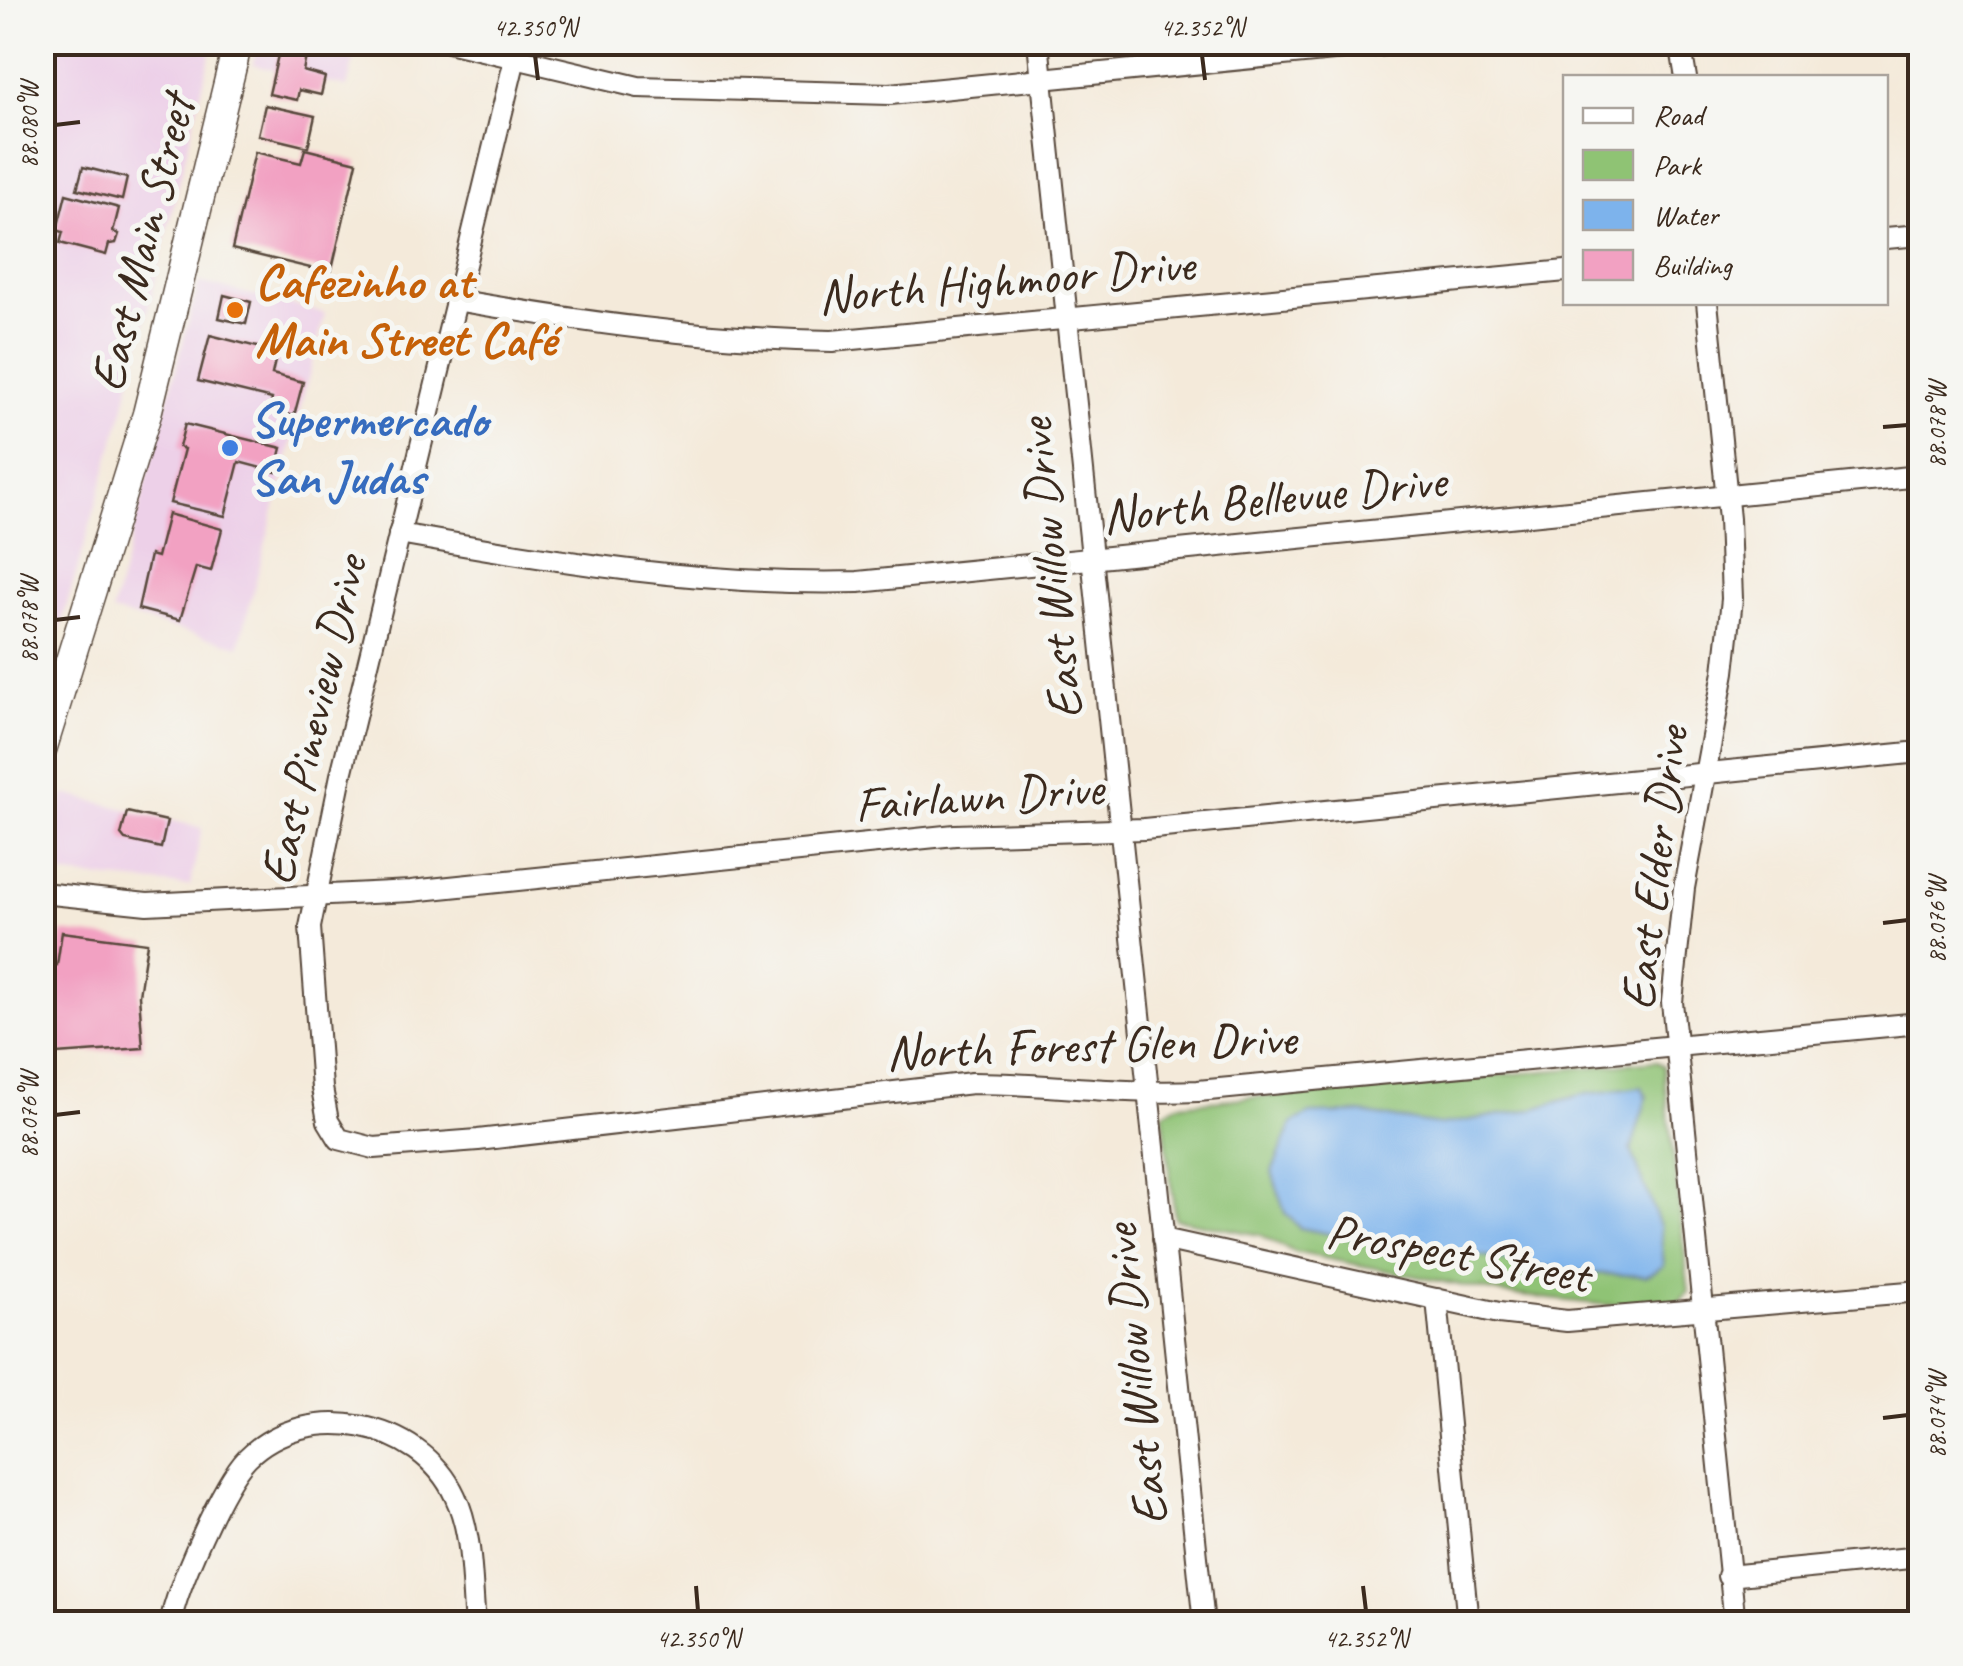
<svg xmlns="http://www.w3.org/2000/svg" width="1963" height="1666" font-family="Caveat,sans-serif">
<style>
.built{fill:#edd0e8}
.green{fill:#8fc374;stroke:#657649;stroke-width:2.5}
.water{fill:#7db3ec;stroke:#5c6e85;stroke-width:2.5}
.building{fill:#f2a1c2}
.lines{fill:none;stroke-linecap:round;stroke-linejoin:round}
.street-casing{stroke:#57473a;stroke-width:24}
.secondary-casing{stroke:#57473a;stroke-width:31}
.street{stroke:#fff;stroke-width:20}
.secondary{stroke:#fff;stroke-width:28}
.ticks{fill:none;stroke:#3b2a1e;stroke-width:4}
.food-dot{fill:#e8710a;stroke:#f6f6f2;stroke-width:4}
.shop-dot{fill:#3f7fe0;stroke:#f6f6f2;stroke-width:4}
.labels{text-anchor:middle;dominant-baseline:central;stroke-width:10;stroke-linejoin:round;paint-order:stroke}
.street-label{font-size:50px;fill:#3b2a1e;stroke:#f6f6f2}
.food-label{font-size:50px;font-weight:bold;fill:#c56008;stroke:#f6f6f2;text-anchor:start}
.shop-label{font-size:50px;font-weight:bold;fill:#366cbe;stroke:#f6f6f2;text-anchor:start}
.neatline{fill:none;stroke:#3b2a1e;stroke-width:4}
.ticks-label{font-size:25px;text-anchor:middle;fill:#3b2a1e}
</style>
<rect width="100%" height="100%" fill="#f6f6f2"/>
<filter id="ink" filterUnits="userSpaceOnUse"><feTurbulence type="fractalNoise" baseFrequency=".01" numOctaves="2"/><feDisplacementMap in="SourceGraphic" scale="20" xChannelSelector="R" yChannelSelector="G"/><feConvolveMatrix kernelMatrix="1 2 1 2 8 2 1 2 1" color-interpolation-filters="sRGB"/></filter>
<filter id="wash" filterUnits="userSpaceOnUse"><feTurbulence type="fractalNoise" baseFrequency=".0048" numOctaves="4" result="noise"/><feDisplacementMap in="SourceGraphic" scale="40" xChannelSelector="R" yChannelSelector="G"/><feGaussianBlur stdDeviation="2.25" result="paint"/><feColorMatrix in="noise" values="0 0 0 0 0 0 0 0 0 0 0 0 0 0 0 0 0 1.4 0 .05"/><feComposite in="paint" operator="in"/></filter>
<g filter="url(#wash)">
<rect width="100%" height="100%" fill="#f4eada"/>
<g class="built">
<polygon points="43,43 213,43 124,408 43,687"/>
<polygon points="258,43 358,43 347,87 253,64"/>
<polygon points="199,282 325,313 239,646 112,612"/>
<polygon points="65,794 202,828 190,886 43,873"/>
</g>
<polygon class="green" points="1656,1061 1663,1066 1689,1292 1678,1303 1606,1305 1504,1294 1294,1252 1260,1235 1175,1219 1163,1113 1178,1104"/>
<polygon class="water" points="1642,1087 1647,1097 1631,1150 1660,1226 1664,1266 1646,1276 1585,1273 1472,1255 1439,1255 1300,1228 1285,1213 1272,1172 1292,1124 1310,1114 1360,1113 1440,1125 1534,1109 1580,1095"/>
<g id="blocks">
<g class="building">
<polygon points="281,42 308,47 303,71 325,77 321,95 299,90 297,100 269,94"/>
<polygon points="265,105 315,116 308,147 258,135"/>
<polygon points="305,149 357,162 331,273 232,249 255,152 301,163"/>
<polygon points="83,167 127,178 122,200 77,189"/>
<polygon points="66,194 119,208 113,232 119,234 116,243 109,244 106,255 60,243 63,232 57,230"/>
<polygon points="224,295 251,302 246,324 219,318"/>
<polygon points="210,335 277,352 272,374 303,382 294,416 270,409 272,399 198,381"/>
<polygon points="185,424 282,448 276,472 239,462 225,516 170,503 184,449 179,447"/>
<polygon points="168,514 222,529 211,571 196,567 180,620 138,609 150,555 157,557"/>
<polygon points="127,812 167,821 161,848 125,840 121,835"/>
<polygon points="62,932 147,943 139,995 143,1048 42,1055 45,963 57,965"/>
</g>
</g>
</g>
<g filter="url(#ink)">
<use href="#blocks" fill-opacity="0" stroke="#57473a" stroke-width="2.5"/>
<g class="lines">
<defs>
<g id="street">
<polyline points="448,42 638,87 890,94 1415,42"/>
<path d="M519,42L341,775L310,927L322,1088L328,1121L339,1139L374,1148L478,1140L972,1083C1048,1083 1122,1095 1198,1091L1920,1023"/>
<polyline points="1038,42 1204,1624"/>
<polyline points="1680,42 1686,78"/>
<polyline points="1886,238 1920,235"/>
<path d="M455,300C584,322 700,339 832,341L1566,271"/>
<polyline points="1707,302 1729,519 1732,599 1724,672 1684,888 1672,1002 1735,1624"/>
<path d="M399,534C552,561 702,586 858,582L1920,476"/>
<polyline points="42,893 147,904 411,891 955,835 1144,829 1920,752"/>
<polyline points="1163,1239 1499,1313 1567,1321 1920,1291"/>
<polyline points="1437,1299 1468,1624"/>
<polyline points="1728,1576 1920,1557"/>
<path d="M170,1624C177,1587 222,1484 247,1458C306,1399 420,1420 455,1496C473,1533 471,1583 475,1624"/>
</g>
<polyline id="secondary" points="42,750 147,414 238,42"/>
</defs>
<use href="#street" class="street-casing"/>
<use href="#secondary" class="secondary-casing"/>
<use href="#street" class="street"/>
<use href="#secondary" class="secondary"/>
</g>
</g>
<path class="ticks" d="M535,55L538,80M1202,55L1205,80M55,125L80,122M1883,427L1908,425M55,620L80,617M1883,923L1908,920M55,1115L80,1112M1883,1418L1908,1415M696,1586L698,1611M1363,1586L1366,1611"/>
<circle class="food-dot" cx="235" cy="310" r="10"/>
<circle class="shop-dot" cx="230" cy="448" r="10"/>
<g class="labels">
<g class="street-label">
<text transform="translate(142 243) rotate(-76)">East Main Street</text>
<text transform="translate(1006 280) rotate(-5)">North Highmoor Drive</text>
<text transform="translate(1274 498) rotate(-6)">North Bellevue Drive</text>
<text transform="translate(1050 569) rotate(-96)">East Willow Drive</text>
<text transform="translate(313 720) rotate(-77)">East Pineview Drive</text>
<text transform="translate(979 796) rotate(-4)">Fairlawn Drive</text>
<text transform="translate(1654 868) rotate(-83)">East Elder Drive</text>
<text transform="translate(1091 1045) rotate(-2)">North Forest Glen Drive</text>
<text transform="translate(1458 1253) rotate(10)">Prospect Street</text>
<text transform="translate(1135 1375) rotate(-96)">East Willow Drive</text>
</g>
<g class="food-label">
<text x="255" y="281">Cafezinho at<tspan x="255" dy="58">Main Street Café</tspan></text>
</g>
<g class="shop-label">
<text x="250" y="419">Supermercado<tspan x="250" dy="58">San Judas</tspan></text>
</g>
</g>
<rect width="1963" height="1666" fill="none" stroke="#f6f6f2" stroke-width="110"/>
<rect x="1563" y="75" width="325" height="230" fill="#f6f6f2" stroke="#aba49d" stroke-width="2.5"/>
<rect x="1583" y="108" width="50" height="15" fill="#ffffff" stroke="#aba49d" stroke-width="2.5"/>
<text x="1653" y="125" font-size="30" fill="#3b2a1e">Road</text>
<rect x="1583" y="150" width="50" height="30" fill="#8fc374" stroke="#aba49d" stroke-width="2.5"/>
<text x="1653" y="175" font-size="30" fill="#3b2a1e">Park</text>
<rect x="1583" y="200" width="50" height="30" fill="#7db3ec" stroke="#aba49d" stroke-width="2.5"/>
<text x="1653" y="225" font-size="30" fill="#3b2a1e">Water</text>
<rect x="1583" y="250" width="50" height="30" fill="#f2a1c2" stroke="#aba49d" stroke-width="2.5"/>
<text x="1653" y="275" font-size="30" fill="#3b2a1e">Building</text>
<rect x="55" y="55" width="1853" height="1556" class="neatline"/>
<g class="ticks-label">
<text x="535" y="36">42.350°N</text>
<text x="1202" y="36">42.352°N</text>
<text transform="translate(28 125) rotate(-90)" y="9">88.080°W</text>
<text transform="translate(1936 425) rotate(-90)" y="9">88.078°W</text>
<text transform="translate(28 620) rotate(-90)" y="9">88.078°W</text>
<text transform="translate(1936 920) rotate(-90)" y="9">88.076°W</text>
<text transform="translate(28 1115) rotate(-90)" y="9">88.076°W</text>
<text transform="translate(1936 1415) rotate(-90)" y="9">88.074°W</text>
<text x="698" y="1647">42.350°N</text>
<text x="1366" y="1647">42.352°N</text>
</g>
</svg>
